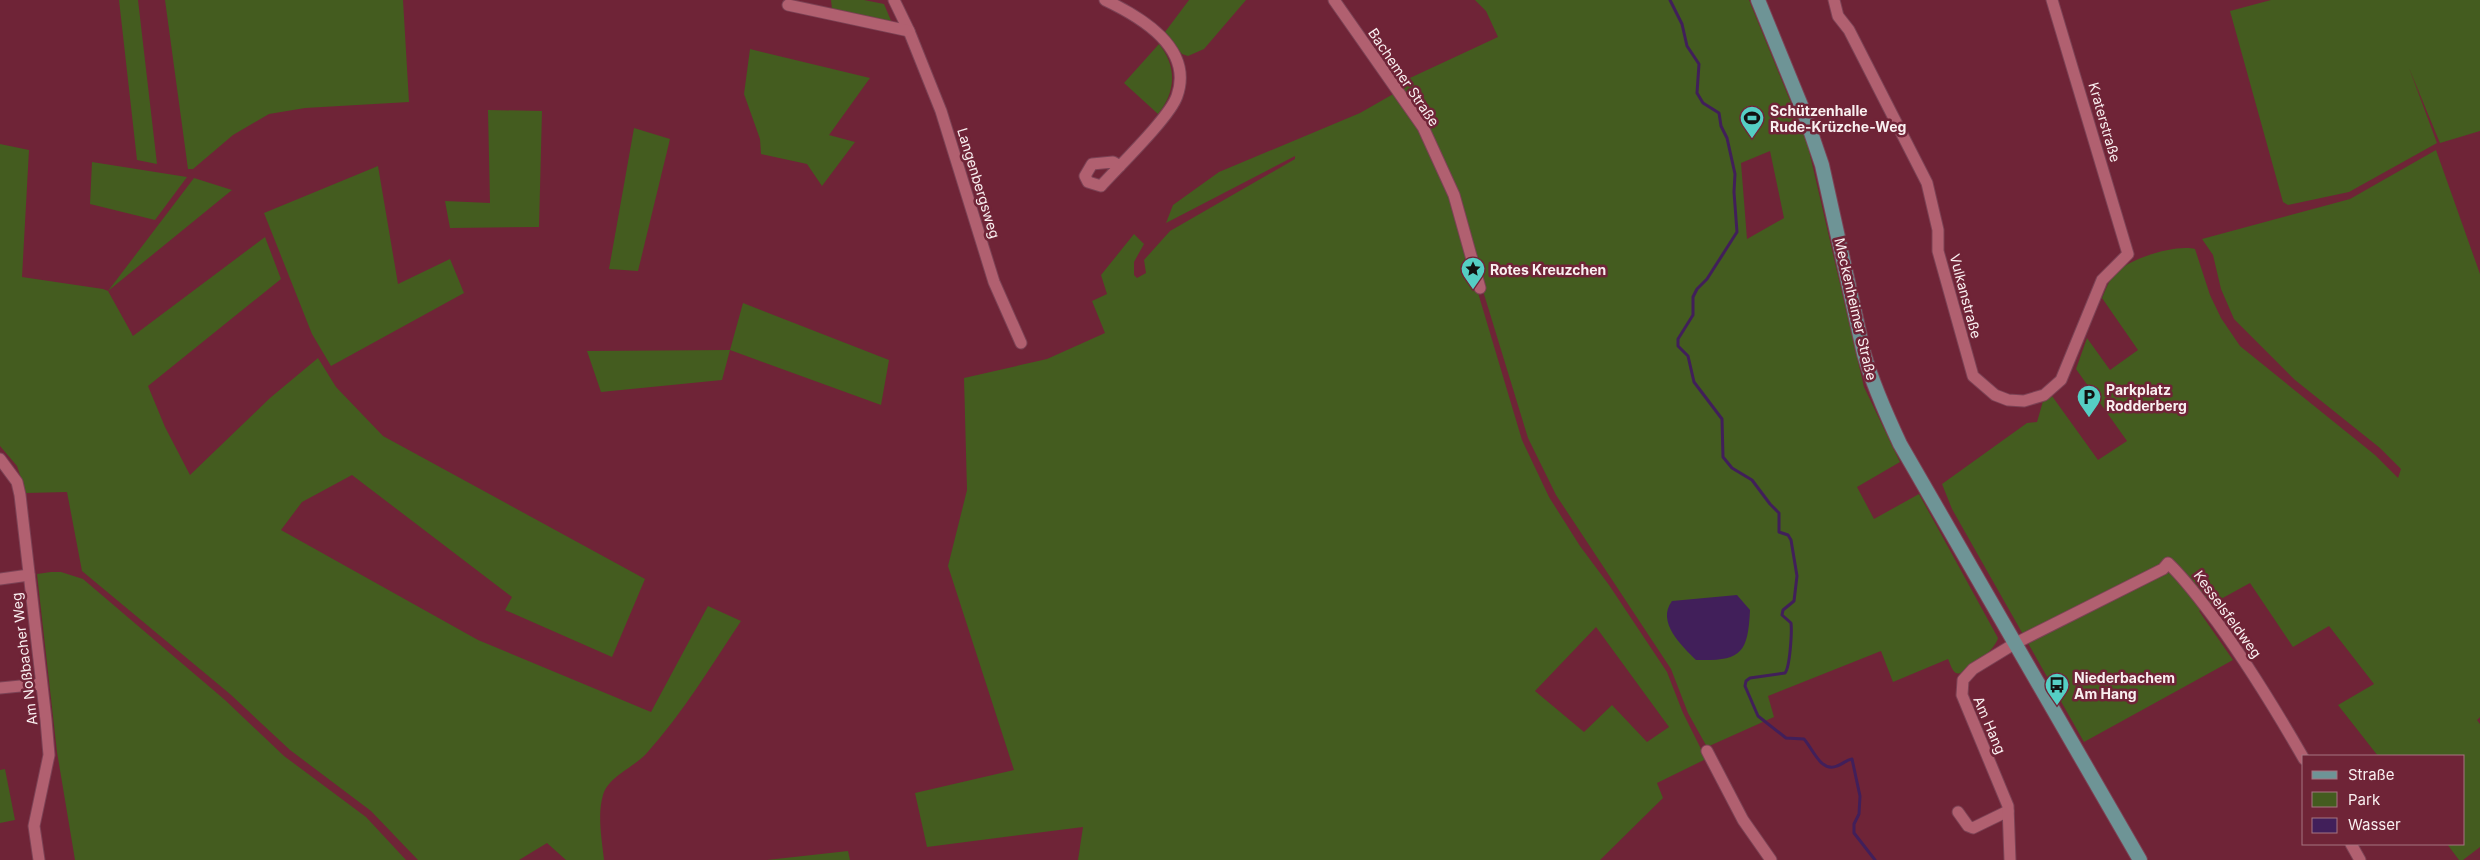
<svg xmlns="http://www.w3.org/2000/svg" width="2480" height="860" font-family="Inter,sans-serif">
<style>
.green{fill:#445c1f;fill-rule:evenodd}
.water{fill:#411f5a}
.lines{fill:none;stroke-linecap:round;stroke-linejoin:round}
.stream{stroke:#411f5a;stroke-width:3}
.minor-casing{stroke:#7c4255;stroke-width:13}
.major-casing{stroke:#7c4255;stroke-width:16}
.minor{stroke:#b16070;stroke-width:11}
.major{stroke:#6e9496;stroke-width:14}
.labels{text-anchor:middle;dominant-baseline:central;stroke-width:5;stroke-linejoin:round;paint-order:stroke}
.street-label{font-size:14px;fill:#f9eff0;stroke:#6f2437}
.poi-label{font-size:14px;font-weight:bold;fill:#f9eff0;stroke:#6f2437;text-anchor:start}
</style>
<rect width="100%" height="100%" fill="#6f2437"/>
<g class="green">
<polygon points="119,0 138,0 157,164 137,160"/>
<polygon points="165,0 403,0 409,102 305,108 269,114 233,135 193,169 188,169"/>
<polygon points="831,0 864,0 884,4 892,23 832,9"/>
<polygon points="1189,0 1246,0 1204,49 1188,56 1182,54 1165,32"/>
<path d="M1475,0H1749L1807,142L1864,387L1900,462L1857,487L1874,519L1919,494L1998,638C1996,648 1967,677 1956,673C1952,671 1950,663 1948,659L1893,682L1881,651L1768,696L1774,717L1707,747L1688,713L1671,669L1556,495L1528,438L1476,268L1458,194L1397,84L1498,37L1486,11ZM1770,151L1784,218L1747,239L1741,163Z"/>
<polygon points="2271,0 2480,0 2480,131 2440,143 2409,68 2437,143 2349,192 2288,205 2283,202 2230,11"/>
<path d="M1159,44C1177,66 1176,92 1158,114L1124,83Z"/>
<polygon points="750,49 870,78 829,135 855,142 822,186 807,164 761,154 760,139 744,94"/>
<path d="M1395,93L1420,129L1452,196L1473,276L1522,440L1549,497L1580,546L1609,585L1667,672L1683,713L1706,759L1657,783L1663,798L1600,860H1078L1083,827L927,847L915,793L1014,770L948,566L967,490L964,378L1047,359L1105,333L1092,301L1107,294L1101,275L1134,234L1144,244L1134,262V275L1137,278L1146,273L1144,260L1170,231L1295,159V156L1166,223L1173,205L1219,172L1360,113ZM1596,627L1669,727L1647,742L1612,705L1584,732L1535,691Z"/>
<polygon points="488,110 542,111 539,227 450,228 445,201 490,203"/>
<polygon points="634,128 670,139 638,271 609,269"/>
<path d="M0,144L29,150L22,277L103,289L108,291L194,178L232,190L108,291L133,336L265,237L281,279L148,386L165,427L190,475L270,398L318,358L336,387L383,436L645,579L612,657L505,610L512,597L352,475L302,502L281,530L478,640L651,712L708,606L741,621C711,666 683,713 646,754C634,767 608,777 603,795C597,815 602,840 604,860H566L547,843L519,860H418L371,811L290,750L230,694L82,571L67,492L26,493L17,466L0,446Z"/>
<path d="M2436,150L2480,274V717L2477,720L2480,724V847L2463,860H2459L2447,844H2464V756H2378L2338,705L2374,684L2329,626L2293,647L2250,583L2199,611L2233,660L2084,742L1952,509L1942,484L2027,423L2037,422L2043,401L2052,396L2098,460L2127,441L2076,369L2087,338L2110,370L2138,350L2102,298C2105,291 2108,283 2112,277C2125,259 2175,244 2195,249L2210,295L2221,318L2240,346L2375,455L2398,478L2401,469L2380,448L2295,380L2234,319L2221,289L2213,255L2202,239L2350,199Z"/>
<polygon points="92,162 187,177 155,220 90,204"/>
<polygon points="378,166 398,284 450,259 464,293 331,366 312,334 264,213"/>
<polygon points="743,303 889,360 881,405 730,350 722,380 601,392 587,351 730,350"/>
<polygon points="51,572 61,572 83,579 225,700 284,756 366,817 406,860 75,860 57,752 37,574"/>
<polygon points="5,769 15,820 0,823 0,770"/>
<polygon points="848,851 850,860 767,860"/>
</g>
<path class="water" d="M1737,595L1750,610C1748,655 1740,661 1696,660C1682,646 1656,622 1672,601Z"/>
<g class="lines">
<path class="stream" d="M1670,0L1682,24L1687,46L1699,64L1697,93L1703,103L1719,113L1721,126L1727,138L1735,174L1734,192L1737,232L1707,279L1697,289L1693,297V315L1678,339V346L1688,356L1694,382L1722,419L1723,457L1732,468L1752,480L1770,504L1779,513V532L1788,535L1791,540L1797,576L1794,601L1783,610L1782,615L1791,623C1792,632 1790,667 1785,673L1750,678L1746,681L1745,686L1758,716L1786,738L1804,739C1813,749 1821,773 1837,766C1843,764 1846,760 1852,759L1860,796L1859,814L1854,824V833L1875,860"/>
<defs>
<g id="minor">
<polyline points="894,0 909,31 941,111 994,282 1021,343"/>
<path d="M1105,0C1141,17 1194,48 1177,96C1170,117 1118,167 1101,186L1088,182L1085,176L1092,164L1113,162L1120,166"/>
<polyline points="1334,0 1423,127 1454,195 1480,288"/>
<polyline points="1834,0 1838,16 1849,30 1927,183 1938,230 1938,251 1973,376 1995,395 2008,400 2024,401 2044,395 2061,380 2102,280 2128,254 2052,0"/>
<polyline points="788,5 909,31"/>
<polyline points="0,459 17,482 20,495 46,720 49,755 34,826 39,860"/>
<polyline points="0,579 29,575"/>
<polyline points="0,688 41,684"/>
<polyline points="1707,751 1743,820 1771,860"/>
<polyline points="1958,812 1968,826 1973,828 2008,811"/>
<polyline points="2351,844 2360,860"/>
<path d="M2010,860L2008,806L1962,695L1963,680L1973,669L2014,644L2163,569L2168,563C2187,581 2201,601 2217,622C2249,666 2277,712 2304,759"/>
</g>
<path id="major" d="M1758,0L1805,115L1822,165L1864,354C1873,385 1886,414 1900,444L2140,860"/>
</defs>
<use href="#minor" class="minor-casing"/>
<use href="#major" class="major-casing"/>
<use href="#minor" class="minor"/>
<use href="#major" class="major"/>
</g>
<defs>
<symbol id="stadium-pin" viewBox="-11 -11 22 30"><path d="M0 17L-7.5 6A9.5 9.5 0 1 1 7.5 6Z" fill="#55cec4" stroke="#6f2437"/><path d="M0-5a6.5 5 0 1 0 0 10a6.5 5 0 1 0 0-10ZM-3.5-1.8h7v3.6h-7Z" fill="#111"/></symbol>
<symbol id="sight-pin" viewBox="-11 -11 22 30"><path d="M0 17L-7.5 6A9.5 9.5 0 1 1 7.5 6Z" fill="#55cec4" stroke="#6f2437"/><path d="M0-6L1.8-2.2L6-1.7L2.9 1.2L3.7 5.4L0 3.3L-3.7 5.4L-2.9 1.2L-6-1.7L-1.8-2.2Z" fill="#111"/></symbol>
<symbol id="parking-pin" viewBox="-11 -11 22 30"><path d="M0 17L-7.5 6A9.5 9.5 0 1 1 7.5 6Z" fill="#55cec4" stroke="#6f2437"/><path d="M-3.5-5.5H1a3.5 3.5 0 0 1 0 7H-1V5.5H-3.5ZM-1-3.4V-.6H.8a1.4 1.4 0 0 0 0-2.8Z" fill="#111"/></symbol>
<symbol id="bus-pin" viewBox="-11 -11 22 30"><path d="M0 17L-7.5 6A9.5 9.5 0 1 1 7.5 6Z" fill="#55cec4" stroke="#6f2437"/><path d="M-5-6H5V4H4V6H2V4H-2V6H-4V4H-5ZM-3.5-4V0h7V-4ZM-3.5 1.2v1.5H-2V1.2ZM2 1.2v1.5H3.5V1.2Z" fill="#111"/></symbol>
</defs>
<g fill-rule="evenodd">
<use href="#stadium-pin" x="1738" y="104" width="28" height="38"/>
<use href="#sight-pin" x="1459" y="255" width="28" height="38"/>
<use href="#parking-pin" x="2075" y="383" width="28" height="38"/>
<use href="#bus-pin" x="2043" y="671" width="28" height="38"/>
</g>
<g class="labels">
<g class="street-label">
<text transform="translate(1404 77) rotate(56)">Bachemer Straße</text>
<text transform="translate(2105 122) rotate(74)">Kraterstraße</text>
<text transform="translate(979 183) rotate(73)">Langenbergsweg</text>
<text transform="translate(1966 296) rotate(75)">Vulkanstraße</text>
<text transform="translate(1856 309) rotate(77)">Meckenheimer Straße</text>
<text transform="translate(2228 614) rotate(54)">Kesselsfeldweg</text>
<text transform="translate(24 659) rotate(-97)">Am Noßbacher Weg</text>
<text transform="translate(1990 725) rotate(67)">Am Hang</text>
</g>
<g class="poi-label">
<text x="1770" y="110">Schützenhalle<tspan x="1770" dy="16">Rude-Krüzche-Weg</tspan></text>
<text x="1490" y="269">Rotes Kreuzchen</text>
<text x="2106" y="389">Parkplatz<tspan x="2106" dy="16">Rodderberg</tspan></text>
<text x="2074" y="677">Niederbachem<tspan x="2074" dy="16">Am Hang</tspan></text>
</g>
</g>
<rect x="2302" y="755" width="162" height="90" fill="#6f2437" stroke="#a67581"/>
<rect x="2312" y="771" width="25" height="8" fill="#6e9496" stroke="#a67581"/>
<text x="2348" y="780" font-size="15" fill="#f9eff0">Straße</text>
<rect x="2312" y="792" width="25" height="15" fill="#445c1f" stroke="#a67581"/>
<text x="2348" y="805" font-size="15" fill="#f9eff0">Park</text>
<rect x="2312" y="818" width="25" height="15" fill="#411f5a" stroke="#a67581"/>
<text x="2348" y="830" font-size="15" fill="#f9eff0">Wasser</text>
</svg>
